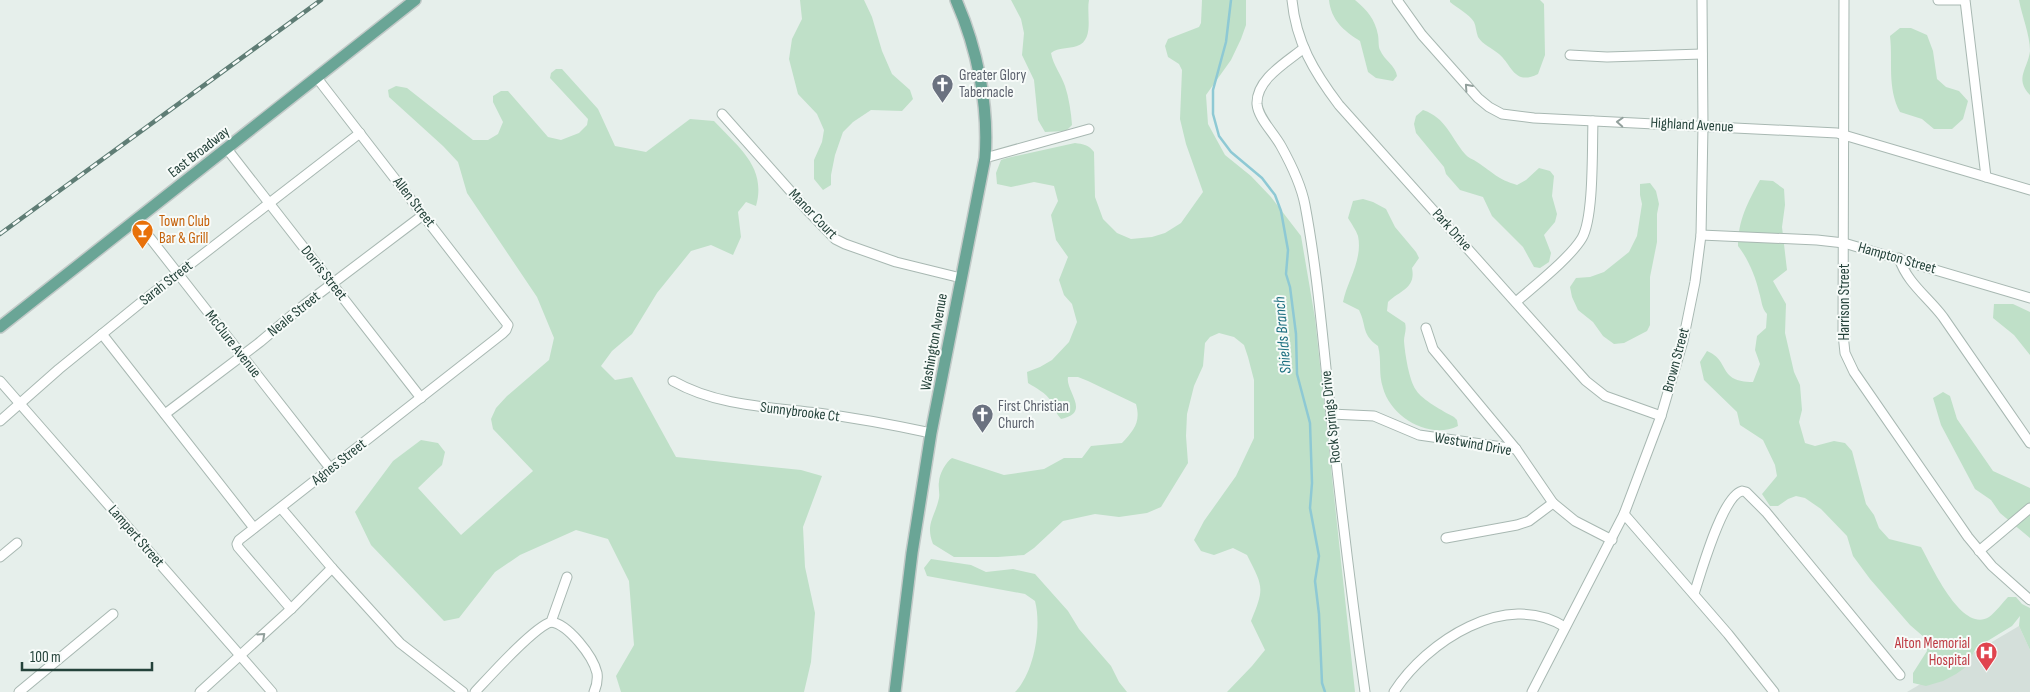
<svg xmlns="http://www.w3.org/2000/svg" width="2030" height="692" font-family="'Sofia Sans Condensed',sans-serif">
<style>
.built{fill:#d4dfda}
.green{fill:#bfe0c8}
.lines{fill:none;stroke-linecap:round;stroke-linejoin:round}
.stream{stroke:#8ec9d4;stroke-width:2.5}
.minor-casing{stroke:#a8b8b2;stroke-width:11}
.major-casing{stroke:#c2cac8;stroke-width:14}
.minor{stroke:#fff;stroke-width:9}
.major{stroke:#6aa596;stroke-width:11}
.rail-casing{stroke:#5f7d75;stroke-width:4.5}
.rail{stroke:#f7fbf9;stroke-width:2.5;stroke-dasharray:8;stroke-linecap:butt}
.oneway{stroke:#92a09c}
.labels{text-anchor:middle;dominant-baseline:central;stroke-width:4;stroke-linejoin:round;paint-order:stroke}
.worship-label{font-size:15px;fill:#5b616d;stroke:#f7fbf9;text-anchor:start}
.street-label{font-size:15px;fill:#24423a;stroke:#f7fbf9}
.food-label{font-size:15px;fill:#c56008;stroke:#f7fbf9;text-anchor:start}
.health-label{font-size:15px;fill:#be3a42;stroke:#f7fbf9;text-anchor:end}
.water-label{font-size:16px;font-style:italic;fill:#1c6f80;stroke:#f7fbf9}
</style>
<rect width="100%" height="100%" fill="#e6efeb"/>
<polygon class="built" points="2019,626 2030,650 2030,692 1907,692"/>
<g class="green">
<polygon points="800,0 864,0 872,17 882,51 892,74 910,90 913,99 902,111 871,110 853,122 843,132 835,155 831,175 831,185 823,190 814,179 814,160 822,142 824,130 817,114 798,94 789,59 792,39 802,19"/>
<path d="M1011,0H1089C1086,14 1095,40 1077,46C1068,49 1059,47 1051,53C1053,65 1061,74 1065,86C1069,98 1071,112 1072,125L1066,131L1045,132L1038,120L1034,80L1022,55L1024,33L1021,19Z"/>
<path d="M1202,0H1246V25L1241,39L1231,60L1206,95L1208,124L1225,155L1251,176L1271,197L1301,236L1315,318L1355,692H1227L1252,666L1265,650L1251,621C1265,587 1263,587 1247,555L1233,548L1214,555L1201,551L1194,540L1204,521L1236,476L1254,438V380L1248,357L1244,345L1234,337L1219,333L1210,337L1205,343L1203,366L1194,386L1187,414L1186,436L1188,463L1161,507L1147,513L1119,517L1095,514L1063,521L1034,548L1024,555L998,557H954L933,544C925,524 935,517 939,498C940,493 938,487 939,482C939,474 946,462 952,458L1004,475L1044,469L1064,458H1082L1091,446L1122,443C1134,430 1141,422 1136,404L1088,381L1078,377H1068C1065,391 1092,413 1061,419C1056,413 1054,408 1051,401C1046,393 1036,388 1028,383L1027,372L1040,367L1052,360L1069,342L1077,322L1072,304L1064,295L1059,280L1068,257L1056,240L1051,215L1058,201L1054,186L1034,182L1011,187L997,184L996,173L1001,160L1007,158L1075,143C1083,144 1089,145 1094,152L1095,197L1103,219L1117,233L1131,239L1152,237L1165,233L1181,223L1203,192L1186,144L1180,119L1182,70L1179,64L1168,57L1165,46L1168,39L1199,27L1201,23Z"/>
<path d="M1329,0H1355C1367,10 1375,19 1378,35C1379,40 1378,46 1380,50C1384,60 1396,66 1397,76L1393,81L1376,78L1368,72L1360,41C1344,31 1331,20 1329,0Z"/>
<path d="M1450,0H1540L1544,4L1545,55L1538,74C1514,86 1512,65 1499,54C1492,48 1483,45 1478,37C1476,32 1476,26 1474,22C1469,14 1457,8 1450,2Z"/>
<path d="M2019,0H2030V95C2014,78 2028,69 2030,51C2030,35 2022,16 2019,0Z"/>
<path d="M1900,28H1911L1927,35L1933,51L1937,79L1946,87L1959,91L1968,101L1963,119L1952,129H1934L1922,119L1900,112C1887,88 1893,62 1890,36Z"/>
<path d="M556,69H562L598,109L615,146L646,152L690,119L714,121C738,147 767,167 756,206L746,202L738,212L741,237L733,255L711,245L691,251L657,293L632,334L612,351L601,366L615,380L632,377L676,457L801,470L822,476L803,527L805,567L815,613L811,662L804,692H621L616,676L634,645L629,581L608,539L576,530L520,555L495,572L459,618L444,621L371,545L355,512L393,461L421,440L438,443L445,452L442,465L418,488L461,535L533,471L493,429L491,419L496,408L507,396L549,360L554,338L537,297L467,193L458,162L443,146L389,97L388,90L396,86L407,88L473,140H488L498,134L503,122L493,102V96L501,91H508L548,137L561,140L579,133L587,125L588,119L550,78L551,73Z"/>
<path d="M1423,110C1446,118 1450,136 1465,154C1468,158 1473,159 1477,162C1494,173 1497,179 1517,185L1526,180L1539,168L1550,171L1554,176L1552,196L1557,214L1555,222L1544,235L1551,253L1549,262L1540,268L1534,267L1523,247L1492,216L1483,197L1460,190L1446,174L1444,167L1416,133L1414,124L1416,116Z"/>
<path d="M1760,180L1773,181L1784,189L1785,205L1782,227L1787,270L1773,281L1786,304L1785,333L1794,372L1800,385L1802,410L1799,422L1805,443L1815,446L1834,441L1845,443L1852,451L1866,504L1874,515L1879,528L1889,539L1921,547C1931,564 1961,634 1989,617C1996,612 2002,603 2008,597H2016L2022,604L2030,608V650L2019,626L2020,616L2012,626L1976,648L1966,667L1956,674L1943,681L1926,686L1913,683V673L1927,651L1925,638L1910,625L1870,579L1853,556L1847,536L1821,509L1805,498L1796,496L1788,499L1778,506H1770L1762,494L1777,476L1775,465L1763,440L1740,425L1737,412L1704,380L1700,362L1707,351C1731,361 1717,382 1753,382L1760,364L1755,350L1757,336L1766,328L1767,314C1761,307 1762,301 1759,292C1756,277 1747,257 1738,246C1738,220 1748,202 1760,180Z"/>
<polygon points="1650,183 1656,191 1659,204 1657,214 1657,242 1650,277 1650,325 1647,331 1624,343 1614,344 1603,336 1593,322 1578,310 1572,297 1570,287 1576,278 1590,277 1604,272 1629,252 1637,236 1642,204 1640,195 1640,184"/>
<path d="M1363,199L1373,202L1386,209L1395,227L1416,252L1419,258L1412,268C1416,288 1401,290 1388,302L1387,311L1405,323C1407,330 1404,335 1404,341C1405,354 1409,380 1416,390C1422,400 1443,411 1454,417L1457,420L1458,426C1429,440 1391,417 1383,388C1378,372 1382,362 1378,346C1361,334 1367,326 1359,310L1343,302C1347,281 1363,260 1358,236C1356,230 1351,223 1348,218L1353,201Z"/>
<polygon points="1994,304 2013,304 2030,312 2030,355 2014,335 1993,318"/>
<polygon points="1943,392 1950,396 1957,419 1993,471 2030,488 2030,538 2000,513 1991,500 1975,489 1941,425 1933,398"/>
<path d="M931,559L971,565L986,572L1013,569L1035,574L1068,611L1079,629L1111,666L1119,682L1127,692H1015C1034,673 1042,627 1035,601L1025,594L927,576L924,568Z"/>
</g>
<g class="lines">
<polyline class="stream" points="1231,0 1226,42 1213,90 1213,114 1219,136 1231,152 1262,178 1275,195 1281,211 1288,250 1286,274 1290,287 1296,334 1297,374 1310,423 1312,483 1310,508 1319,556 1315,581 1319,614 1322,683 1325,692"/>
<defs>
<g id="minor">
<path d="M1292,0C1296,42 1314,72 1339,105L1586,381L1605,396L1661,416"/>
<polyline points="1397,0 1422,35 1478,98 1489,107 1502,114 1534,118 1837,133 2030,190"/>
<polyline points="1844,0 1843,334 1845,353 1854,372 1968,537 1992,566 2030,600"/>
<polyline points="1938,0 1964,0"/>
<polyline points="1965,0 1986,177"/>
<path d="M1304,48C1287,62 1256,79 1257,104C1258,118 1274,133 1281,146C1291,164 1301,184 1305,205C1318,274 1323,345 1331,415C1341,508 1352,600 1365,692"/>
<polyline points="1570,55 1607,57 1702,54"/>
<polyline points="722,114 809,212 835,239 845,244 896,262 961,278"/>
<polyline points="227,149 421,398"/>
<polyline points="985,158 1089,129"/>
<polyline points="136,220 330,468"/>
<polyline points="1701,235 1817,240 1844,243 2030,298"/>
<path d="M1899,258C1907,283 1928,297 1943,317L2030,443"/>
<path d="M1516,302C1534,286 1570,258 1582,238C1594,217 1592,148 1593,121"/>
<polyline points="1426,328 1433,349 1516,449 1553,503 1575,521 1612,540"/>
<polyline points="102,334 254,528"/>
<polyline points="0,381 272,692"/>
<path d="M673,381C717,406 769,407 818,413C856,418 894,425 931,433"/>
<polyline points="165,414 260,342 304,305 423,215"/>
<polyline points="1331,414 1374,416 1419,435 1516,449"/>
<polyline points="0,421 59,369 144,300 360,133"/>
<polyline points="281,508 332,568 400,643 463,692"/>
<polyline points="1624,514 1728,634 1774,692"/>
<polyline points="1446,538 1517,525 1529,521 1553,503"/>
<polyline points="1979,551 2030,508"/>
<polyline points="0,557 17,543"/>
<path d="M1694,594C1701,573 1722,496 1742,491L1746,492L1766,512L1900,675"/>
<polyline points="291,609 238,547 237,544 239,540 502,334 506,330 508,325 317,78"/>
<path d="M551,622C568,624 593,656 597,673C598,680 597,685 594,692"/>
<polyline points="19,692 113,614"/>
<polyline points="200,692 291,609 332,568"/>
<path d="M475,692C489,677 534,627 551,622L567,577"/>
<path d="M1394,692C1426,642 1506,589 1565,627"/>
<polyline points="1532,692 1624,514 1661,416 1683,341 1695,282 1701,235 1703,126 1702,0"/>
</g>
<g id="major">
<polyline points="0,327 415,0"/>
<path d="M895,692L912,553L931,433L985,158C989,105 977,48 956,0"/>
</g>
</defs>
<use href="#minor" class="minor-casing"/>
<use href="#major" class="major-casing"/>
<use href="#minor" class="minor"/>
<use href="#major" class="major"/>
<defs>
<polyline id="rail" points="0,234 321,0"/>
</defs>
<use href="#rail" class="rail-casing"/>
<use href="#rail" class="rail"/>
</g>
<defs><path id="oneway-chevron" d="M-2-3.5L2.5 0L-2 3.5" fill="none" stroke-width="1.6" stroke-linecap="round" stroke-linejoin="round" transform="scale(1.25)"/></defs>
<g class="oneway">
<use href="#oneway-chevron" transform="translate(1468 87) rotate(-132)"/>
<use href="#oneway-chevron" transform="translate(1620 122) rotate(-177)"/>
<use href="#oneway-chevron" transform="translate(262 636) rotate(-42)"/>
</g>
<defs>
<symbol id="church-pin" viewBox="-11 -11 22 30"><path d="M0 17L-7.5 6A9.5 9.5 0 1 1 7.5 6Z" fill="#6b7280" stroke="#f7fbf9"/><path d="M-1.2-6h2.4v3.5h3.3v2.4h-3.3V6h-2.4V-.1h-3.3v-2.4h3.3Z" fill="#fff"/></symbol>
<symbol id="bar-pin" viewBox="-11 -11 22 30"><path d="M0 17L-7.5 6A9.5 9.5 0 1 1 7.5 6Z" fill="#e8710a" stroke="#f7fbf9"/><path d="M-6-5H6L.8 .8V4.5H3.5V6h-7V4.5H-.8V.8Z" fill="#fff"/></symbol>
<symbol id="hospital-pin" viewBox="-11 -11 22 30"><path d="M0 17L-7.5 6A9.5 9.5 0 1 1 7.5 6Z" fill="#e0444e" stroke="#f7fbf9"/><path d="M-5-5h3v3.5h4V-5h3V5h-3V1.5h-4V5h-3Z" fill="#fff"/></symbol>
</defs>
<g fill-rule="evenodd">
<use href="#church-pin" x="930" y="72" width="25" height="34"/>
<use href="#bar-pin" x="130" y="218" width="25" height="34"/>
<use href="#church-pin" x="970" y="402" width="25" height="34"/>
<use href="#hospital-pin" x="1974" y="640" width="25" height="34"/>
</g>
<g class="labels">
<g class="worship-label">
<text x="959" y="75">Greater Glory<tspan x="959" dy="17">Tabernacle</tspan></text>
<text x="998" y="406">First Christian<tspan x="998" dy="17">Church</tspan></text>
</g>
<g class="street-label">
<text transform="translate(1692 125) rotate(3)">Highland Avenue</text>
<text transform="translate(199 152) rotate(-38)">East Broadway</text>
<text transform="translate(414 202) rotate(52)">Allen Street</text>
<text transform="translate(813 214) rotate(46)">Manor Court</text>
<text transform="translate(1452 230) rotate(48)">Park Drive</text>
<text transform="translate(1897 258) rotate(16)">Hampton Street</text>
<text transform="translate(324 273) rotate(52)">Dorris Street</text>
<text transform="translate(166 283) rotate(-38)">Sarah Street</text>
<text transform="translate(1844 302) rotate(-90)">Harrison Street</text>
<text transform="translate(294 314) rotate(-39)">Neale Street</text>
<text transform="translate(934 342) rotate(-80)">Washington Avenue</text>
<text transform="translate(233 344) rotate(52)">McClure Avenue</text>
<text transform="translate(1676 360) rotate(-75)">Brown Street</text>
<text transform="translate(800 412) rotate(7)">Sunnybrooke Ct</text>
<text transform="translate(1331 417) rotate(-96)">Rock Springs Drive</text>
<text transform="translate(1473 444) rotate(10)">Westwind Drive</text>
<text transform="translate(339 462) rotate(-38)">Agnes Street</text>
<text transform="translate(136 536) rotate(49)">Lampert Street</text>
</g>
<g class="food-label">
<text x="159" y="221">Town Club<tspan x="159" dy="17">Bar &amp; Grill</tspan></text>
</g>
<g class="health-label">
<text x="1970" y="643">Alton Memorial<tspan x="1970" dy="17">Hospital</tspan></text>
</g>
<g class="water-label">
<text transform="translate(1283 335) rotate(-95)">Shields Branch</text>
</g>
</g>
<path d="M22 662v8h130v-8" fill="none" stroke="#24423a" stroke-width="2.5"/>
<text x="30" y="662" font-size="15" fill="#24423a" stroke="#f7fbf9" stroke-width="4" paint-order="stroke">100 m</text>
</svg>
